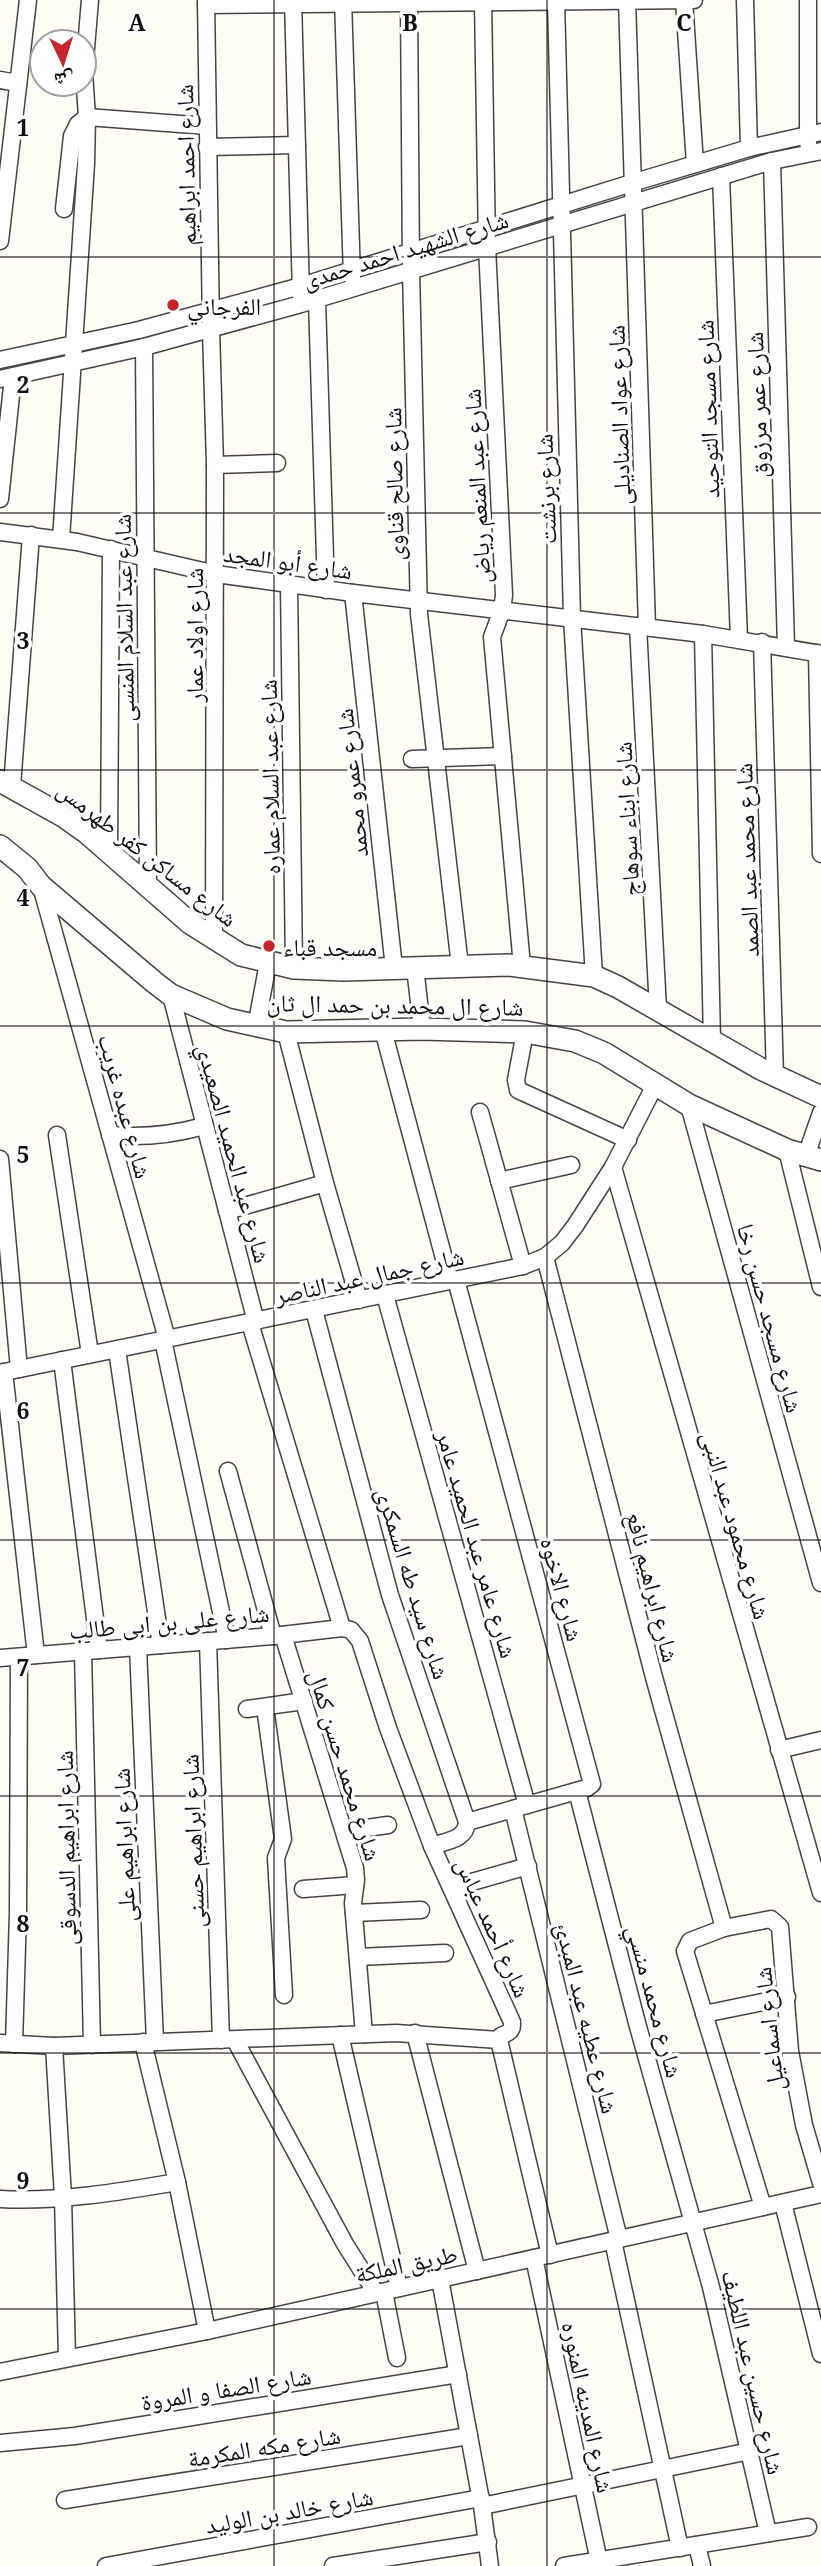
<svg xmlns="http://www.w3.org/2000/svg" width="821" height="2566" font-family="'Noto Serif','Noto Naskh Arabic',serif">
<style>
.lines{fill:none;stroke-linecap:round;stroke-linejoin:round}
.minor-casing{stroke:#444;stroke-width:19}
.tertiary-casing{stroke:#444;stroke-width:24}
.minor{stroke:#fff;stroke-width:16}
.tertiary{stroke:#fff;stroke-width:21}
.grid{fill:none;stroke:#111;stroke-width:2;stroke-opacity:0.55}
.poi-dot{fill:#c4262e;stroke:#fff;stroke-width:2.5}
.labels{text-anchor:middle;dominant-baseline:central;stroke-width:7;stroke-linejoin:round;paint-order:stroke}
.street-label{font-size:24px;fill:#111;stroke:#fff}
.poi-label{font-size:24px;fill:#111;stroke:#fff;text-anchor:start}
.grid-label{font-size:23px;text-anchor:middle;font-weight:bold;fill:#111;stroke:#fff;stroke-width:7;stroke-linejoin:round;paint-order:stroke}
</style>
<rect width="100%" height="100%" fill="#fffdf5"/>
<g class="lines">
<defs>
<g id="minor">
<polyline points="206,0 211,329 215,465 214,940"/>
<polyline points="293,0 301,295"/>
<polyline points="343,0 352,277"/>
<polyline points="409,0 411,270 419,614 460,966"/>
<polyline points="483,0 487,247 504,595 502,610 492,637 522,966"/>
<polyline points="556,0 572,618 594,976"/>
<polyline points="627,0 647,627"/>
<polyline points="684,0 695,164"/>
<polyline points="745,0 749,148"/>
<polyline points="206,5 694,0"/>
<polyline points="0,80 18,83"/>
<polyline points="808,143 808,0"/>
<polyline points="207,147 297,145"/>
<polyline points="772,161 786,647"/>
<polyline points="721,176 739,639"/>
<polyline points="64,209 72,136 78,124 87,117 207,126"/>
<polyline points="0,241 28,0"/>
<polyline points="317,300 326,590"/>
<polyline points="144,347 148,887"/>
<polyline points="0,360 139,330 301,286 635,182 749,148 821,132"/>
<polyline points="0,379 144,347 301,304 772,161 821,151"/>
<polyline points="215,465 277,463"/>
<polyline points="0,499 13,377"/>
<polyline points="0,532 77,542 216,574 353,593 703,634 821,654"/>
<polyline points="61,539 86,164 87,117 84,72 90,0"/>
<polyline points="289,585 294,968"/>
<polyline points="353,593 394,968"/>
<polyline points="638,626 658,1010"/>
<polyline points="703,634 712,1041"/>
<polyline points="762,642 775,1076"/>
<polyline points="817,653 821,854"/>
<polyline points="412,759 503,756"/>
<polyline points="12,786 31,535"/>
<polyline points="109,851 111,549"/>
<polyline points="41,886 167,1339"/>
<polyline points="415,967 422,1029"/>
<polyline points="171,995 256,1322"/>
<polyline points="256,1027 268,963"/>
<polyline points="383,1030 450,1281"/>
<polyline points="286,1032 325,1183 359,1300"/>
<polyline points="525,1032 516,1080 518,1090 628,1140"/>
<polyline points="689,1105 821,1583"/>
<polyline points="480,1112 523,1266"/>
<polyline points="57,1135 90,1354"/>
<path d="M110,1135C143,1138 172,1135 204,1126"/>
<polyline points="787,1150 821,1287"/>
<polyline points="806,1156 821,1113"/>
<polyline points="0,1159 19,1369"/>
<polyline points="613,1167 821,1893"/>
<polyline points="499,1181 571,1165"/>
<polyline points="227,1211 325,1183"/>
<polyline points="545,1257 655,1681 724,1928"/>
<polyline points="456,1280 592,1784 587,1788 467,1822"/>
<polyline points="385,1295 527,1805"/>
<path d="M314,1310L390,1595L467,1822C466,1840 446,1841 432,1846"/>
<polyline points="250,1323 342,1628"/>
<polyline points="163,1340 227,1640"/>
<polyline points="117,1350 161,1645"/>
<polyline points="62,1360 99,1650"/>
<polyline points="4,1372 36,1655"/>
<polyline points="0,1373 523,1266 545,1257 562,1243 575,1226 613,1167 655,1085"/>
<polyline points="228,1471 273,1636"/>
<polyline points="283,1635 355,1868 356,1880 353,1903 364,2034"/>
<polyline points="208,1641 221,2040"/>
<polyline points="138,1647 155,2042"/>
<polyline points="83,1651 92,2045"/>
<path d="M0,1658L273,1636L342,1628L351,1630L360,1641L388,1728L432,1846L512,2022C513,2031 508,2033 501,2036L499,2040"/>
<polyline points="265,1707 283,1839 276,1858 284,1995"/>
<polyline points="247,1709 304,1701"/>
<polyline points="779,1750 821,1740"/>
<polyline points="577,1791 637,2023 711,2287 768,2533"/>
<polyline points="513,1809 619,2239"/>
<polyline points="345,1831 388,1825"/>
<polyline points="451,1888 528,1866"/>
<polyline points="303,1889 355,1885"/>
<polyline points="354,1913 421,1910"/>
<polyline points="358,1957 445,1953"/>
<polyline points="704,2014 787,1997"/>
<polyline points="415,2033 477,2271"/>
<polyline points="340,2035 399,2288"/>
<polyline points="235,2040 345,2244 376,2293"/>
<polyline points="499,2040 550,2255"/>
<polyline points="143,2042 177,2182 207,2331"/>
<polyline points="0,2043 54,2046 396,2033 499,2040"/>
<polyline points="14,2044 18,1913 19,1657"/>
<polyline points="54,2046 63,2197 67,2358"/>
<path d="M0,2199C59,2202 119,2192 177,2182"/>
<polyline points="783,2203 821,2354"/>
<polyline points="763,2207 685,1951 690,1941 724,1928 771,1919 780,1927 790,2051 804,2125 821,2183"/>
<polyline points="613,2241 680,2548"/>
<polyline points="534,2258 600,2566"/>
<polyline points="440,2279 482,2506 490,2566"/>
<polyline points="384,2292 397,2358"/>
<polyline points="0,2372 207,2331 821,2194"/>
<polyline points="0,2443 75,2436 458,2374"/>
<polyline points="65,2500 469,2436"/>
<polyline points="482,2506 750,2451"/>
<polyline points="697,2545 702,2566"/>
<polyline points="106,2566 481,2498"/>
<polyline points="333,2566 488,2542"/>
<polyline points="564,2566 808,2527"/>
</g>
<g id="tertiary">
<polyline points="0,781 63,816 87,833 190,923 241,955 294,968 344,970 508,965 594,976 618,987 761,1069 821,1097"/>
<polyline points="0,846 27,868 41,886 154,982 171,995 227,1019 286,1032 422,1029 525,1032 575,1041 604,1053 689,1105 787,1150 821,1160"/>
</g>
</defs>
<use href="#minor" class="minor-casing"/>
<use href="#tertiary" class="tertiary-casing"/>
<use href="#minor" class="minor"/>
<use href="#tertiary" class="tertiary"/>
</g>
<path class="grid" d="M274,0V2566M547,0V2566M0,257H821M0,513H821M0,770H821M0,1026H821M0,1283H821M0,1540H821M0,1796H821M0,2053H821M0,2309H821"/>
<g class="poi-dot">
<circle cx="173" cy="305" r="7"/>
<circle cx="269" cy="946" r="7"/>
</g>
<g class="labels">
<g class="street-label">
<text transform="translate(185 165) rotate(-91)">شارع احمد ابراهيم</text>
<text transform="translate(405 249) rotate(-17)">شارع الشهيد احمد حمدى</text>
<text transform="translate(756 405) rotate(-92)">شارع عمر مرزوق</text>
<text transform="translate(707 409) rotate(-92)">شارع مسجد التوحيد</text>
<text transform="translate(618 415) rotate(-92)">شارع عواد الصناديلى</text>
<text transform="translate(393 484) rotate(-91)">شارع صالح قناوى</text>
<text transform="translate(476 486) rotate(-93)">شارع عبد المنعم رياض</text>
<text transform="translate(545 489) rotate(-92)">شارع برنشت</text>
<text transform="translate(288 561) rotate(8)">شارع أبو المجد</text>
<text transform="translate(123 618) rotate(-91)">شارع عبد السلام المنسى</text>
<text transform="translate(193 635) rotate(-90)">شارع اولاد عمار</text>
<text transform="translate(269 777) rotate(-91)">شارع عبد السلام عماره</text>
<text transform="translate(351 783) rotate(-96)">شارع عمرو محمد</text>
<text transform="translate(626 819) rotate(-93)">شارع ابناء سوهاج</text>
<text transform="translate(148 853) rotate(38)">شارع مساكن كفر طهرمس</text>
<text transform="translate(746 860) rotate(-92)">شارع محمد عبد الصمد</text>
<text transform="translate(395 1004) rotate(1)">شارع ال محمد بن حمد ال ثان</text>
<text transform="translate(126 1106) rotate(75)">شارع عبده غريب</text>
<text transform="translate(235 1153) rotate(75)">شارع عبد الحميد الصعيدي</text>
<text transform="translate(369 1275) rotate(-12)">شارع جمال عبد الناصر</text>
<text transform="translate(771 1318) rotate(75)">شارع مسجد حسن رخا</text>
<text transform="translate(737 1525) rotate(74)">شارع محمود عبد النبى</text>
<text transform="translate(478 1544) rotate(74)">شارع عامر عبد الحميد عامر</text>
<text transform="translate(414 1583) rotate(73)">شارع سيد طه السمكرى</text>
<text transform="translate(654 1587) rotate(76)">شارع ابراهيم نافع</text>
<text transform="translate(563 1589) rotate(75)">شارع الاخوه</text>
<text transform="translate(169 1621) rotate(-5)">شارع على بن ابى طالب</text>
<text transform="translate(346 1765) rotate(73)">شارع محمد حسن كمال</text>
<text transform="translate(192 1841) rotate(-92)">شارع ابراهيم حسنى</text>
<text transform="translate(123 1845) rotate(-92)">شارع ابراهيم على</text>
<text transform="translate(65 1848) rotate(-91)">شارع ابراهيم الدسوقى</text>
<text transform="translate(494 1927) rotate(66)">شارع أحمد عباس</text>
<text transform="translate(656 2001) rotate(75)">شارع محمد منسي</text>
<text transform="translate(588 2018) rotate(76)">شارع عطيه عبد المبدئ</text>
<text transform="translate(768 2029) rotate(-96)">شارع اسماعيل</text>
<text transform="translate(406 2263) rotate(-12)">طريق الملكة</text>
<text transform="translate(754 2372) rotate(77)">شارع حسين عبد اللطيف</text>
<text transform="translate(226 2388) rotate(-9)">شارع الصفا و المروة</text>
<text transform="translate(589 2407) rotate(78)">شارع المدينه المنوره</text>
<text transform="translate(264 2446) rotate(-9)">شارع مكه المكرمة</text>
<text transform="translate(289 2510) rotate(-10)">شارع خالد بن الوليد</text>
</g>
<g class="poi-label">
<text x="187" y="305">الفرجاني</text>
<text x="283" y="946">مسجد قباء</text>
</g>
</g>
<g class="grid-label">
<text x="137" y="31">A</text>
<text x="410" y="31">B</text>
<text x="684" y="31">C</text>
<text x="23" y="136">1</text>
<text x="23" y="393">2</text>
<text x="23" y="649">3</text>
<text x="23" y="906">4</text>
<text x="23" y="1163">5</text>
<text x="23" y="1419">6</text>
<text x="23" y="1676">7</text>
<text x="23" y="1932">8</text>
<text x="23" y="2189">9</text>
</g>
<g transform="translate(63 63) rotate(176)"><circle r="33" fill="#ffffff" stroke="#a0a0a0" stroke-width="2"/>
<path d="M0-5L12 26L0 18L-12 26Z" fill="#c4262e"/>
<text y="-10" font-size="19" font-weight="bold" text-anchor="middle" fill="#111111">ش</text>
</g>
</svg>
